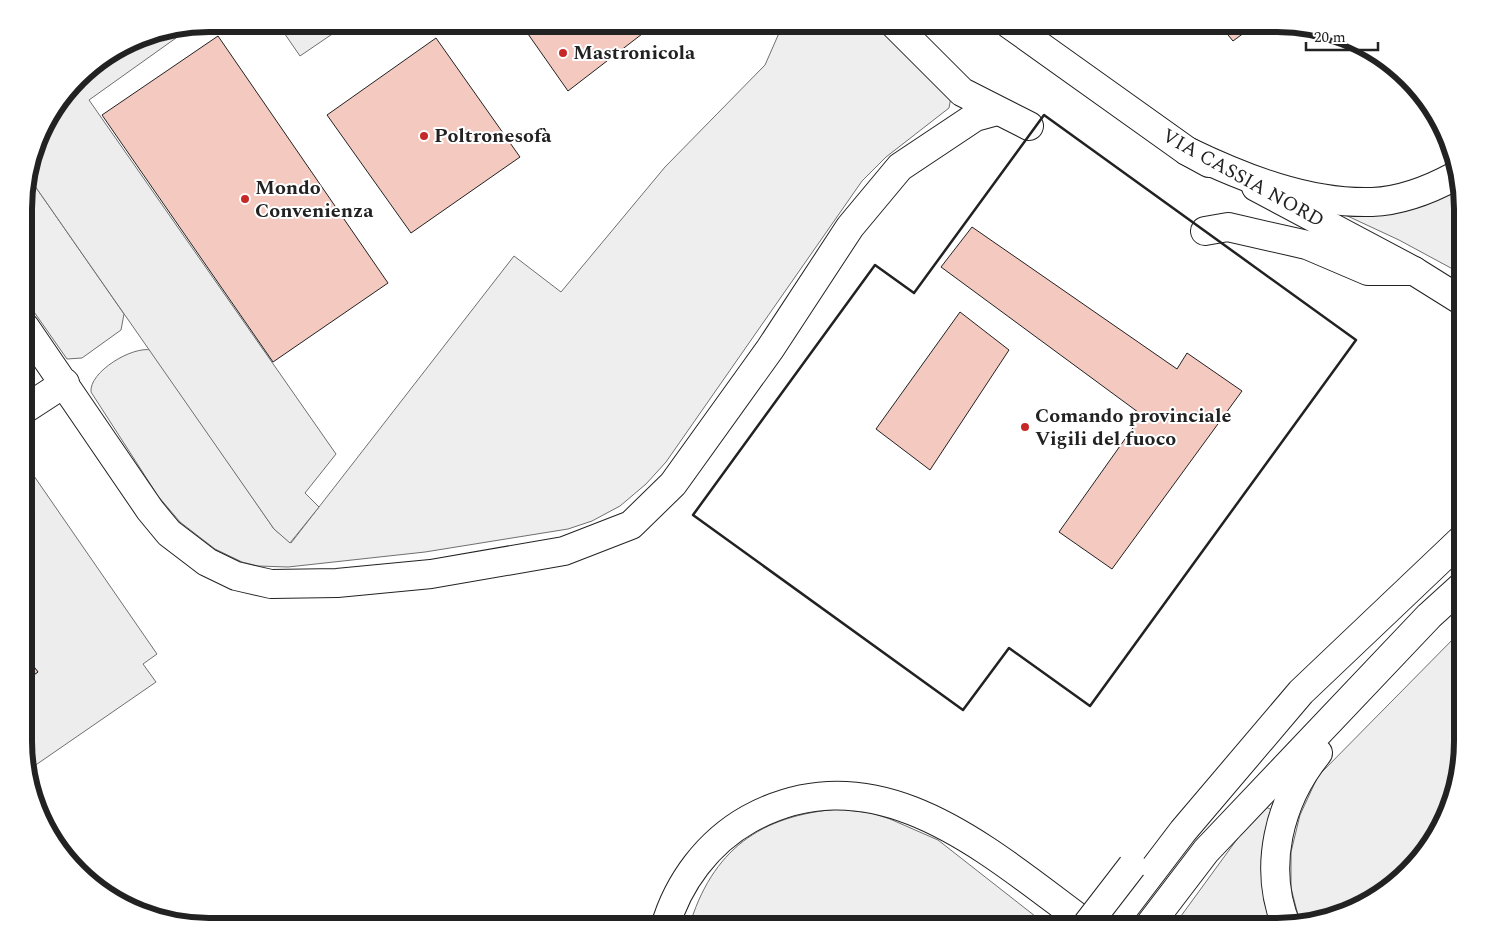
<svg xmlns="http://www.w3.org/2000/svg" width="1486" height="951" font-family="Spectral,serif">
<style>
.green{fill:#eee;stroke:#6f6f6f}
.parking{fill:#ededed;stroke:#6f6f6f}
.building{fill:#f3c9c0;stroke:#222}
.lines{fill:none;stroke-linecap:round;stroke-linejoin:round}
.minor-casing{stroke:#222;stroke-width:30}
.major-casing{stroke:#222;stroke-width:30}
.highway-casing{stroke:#222;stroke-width:30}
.minor{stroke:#fff;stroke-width:28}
.major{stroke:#fff;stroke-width:28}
.highway{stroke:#fff;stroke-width:28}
.highway-bridge-casing{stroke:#222;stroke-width:30;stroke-linecap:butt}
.highway-bridge{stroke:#fff;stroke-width:28}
.wall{stroke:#222;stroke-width:2.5}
.poi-dot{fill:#c62828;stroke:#fff;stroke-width:2}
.labels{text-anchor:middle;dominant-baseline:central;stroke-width:4;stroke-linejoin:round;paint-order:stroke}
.poi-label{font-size:20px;font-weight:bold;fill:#222;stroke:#fff;text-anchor:start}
.street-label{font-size:20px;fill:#222;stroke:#fff}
.rim{fill:none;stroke:#222;stroke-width:6}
</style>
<rect width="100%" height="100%" fill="#fff"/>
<g class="green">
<path d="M783,24H874L945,88L951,97L949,108L886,157L862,181L666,462L646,484L620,506L592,521L568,529L425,552L288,567L258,566L242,562L215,549L180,522L158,496L91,392C89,372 132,346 151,350L274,529L291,543L514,256L561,292L665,167L765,65Z"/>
<polygon points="28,176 124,314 121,330 82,358 67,359 25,299 25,186"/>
<polygon points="1458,185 1462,198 1462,274 1399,240 1326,206"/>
<polygon points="1462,630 1462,753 1452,801 1431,845 1369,902 1300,923 1291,888 1291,852 1300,815 1318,776"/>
<polygon points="1262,805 1272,810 1273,927 1173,927"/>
<path d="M840,809L871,813L890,819L938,840L1049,927H689C712,850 760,815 840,809Z"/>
</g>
<g class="parking">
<polygon points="278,24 347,24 300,56"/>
<polygon points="190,28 89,100 336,454 305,493 319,507 290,543 274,529 28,176 43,127 87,70 139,38"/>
<polygon points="25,463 157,654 143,664 156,682 27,771 25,765 25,681 38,672 25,655"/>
</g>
<g class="building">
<polygon points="521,24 655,24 568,91"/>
<polygon points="1219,24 1256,24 1233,41"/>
<polygon points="218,36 388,283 273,362 102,115"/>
<polygon points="436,38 520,157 411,233 327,115"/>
<polygon points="972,227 1177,369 1187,353 1242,391 1112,569 1059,532 1142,415 941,267"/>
<polygon points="960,312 1009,350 930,470 876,429"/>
<polygon points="25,655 38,672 25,681"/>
</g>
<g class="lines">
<defs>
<g id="minor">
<polyline points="894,24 962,92 1029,126"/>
<polyline points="1205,231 1228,227 1307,245 1368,271 1414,271"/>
<polyline points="25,327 150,510 169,533 207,562 236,576 271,584 337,583 431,574 564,551 631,525 673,484 770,349 850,227 900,167 975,117 997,111"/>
<polyline points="25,409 65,383"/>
</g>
<g id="major">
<polyline points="1009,24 1187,151 1209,163"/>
<polyline points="1256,187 1414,271 1462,301"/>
</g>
<g id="highway">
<path d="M1187,151C1243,178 1308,204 1372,202C1400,201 1431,189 1455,176"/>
<path d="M665,927C678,882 708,842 749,819C879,748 991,854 1091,927"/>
<polyline points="1110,927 1183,831 1301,692 1462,539"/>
<polyline points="1148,927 1206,851 1429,616 1462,586"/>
<path d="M1287,927C1262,868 1279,801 1318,753"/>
</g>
</defs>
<use href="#minor" class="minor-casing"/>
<use href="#major" class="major-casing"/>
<use href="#highway" class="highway-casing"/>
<use href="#minor" class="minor"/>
<use href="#major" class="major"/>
<use href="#highway" class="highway"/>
<defs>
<polyline id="highway-bridge" points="1085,927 1132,866"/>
</defs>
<use href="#highway-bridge" class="highway-bridge-casing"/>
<use href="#highway-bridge" class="highway-bridge"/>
<polygon class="wall" points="1044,115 1356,340 1090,706 1009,648 963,710 693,515 875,265 914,293"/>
</g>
<g class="poi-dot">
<circle cx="563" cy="53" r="5"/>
<circle cx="424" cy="136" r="5"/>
<circle cx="245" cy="199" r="5"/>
<circle cx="1025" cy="427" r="5"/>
</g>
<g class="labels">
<g class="poi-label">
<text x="573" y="53">Mastronicola</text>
<text x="434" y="136">Poltronesofà</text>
<text x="255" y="188">Mondo<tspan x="255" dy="23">Convenienza</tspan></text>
<text x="1035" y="416">Comando provinciale<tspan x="1035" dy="23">Vigili del fuoco</tspan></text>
</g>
<g class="street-label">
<text transform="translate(1243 178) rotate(29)">VIA CASSIA NORD</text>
</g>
</g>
<path d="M0 0H1486V951H0ZM209 32H1277A177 177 0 0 1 1454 209V741A177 177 0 0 1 1277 918H209A177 177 0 0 1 32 741V209A177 177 0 0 1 209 32Z" fill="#fff" fill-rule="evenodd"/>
<path class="rim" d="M209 32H1277A177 177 0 0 1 1454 209V741A177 177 0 0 1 1277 918H209A177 177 0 0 1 32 741V209A177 177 0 0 1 209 32Z"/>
<path d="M1306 42v8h72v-8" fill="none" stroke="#222222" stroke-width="2.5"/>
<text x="1314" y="42" font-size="15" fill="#222222" stroke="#ffffff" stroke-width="4" paint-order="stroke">20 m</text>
</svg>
